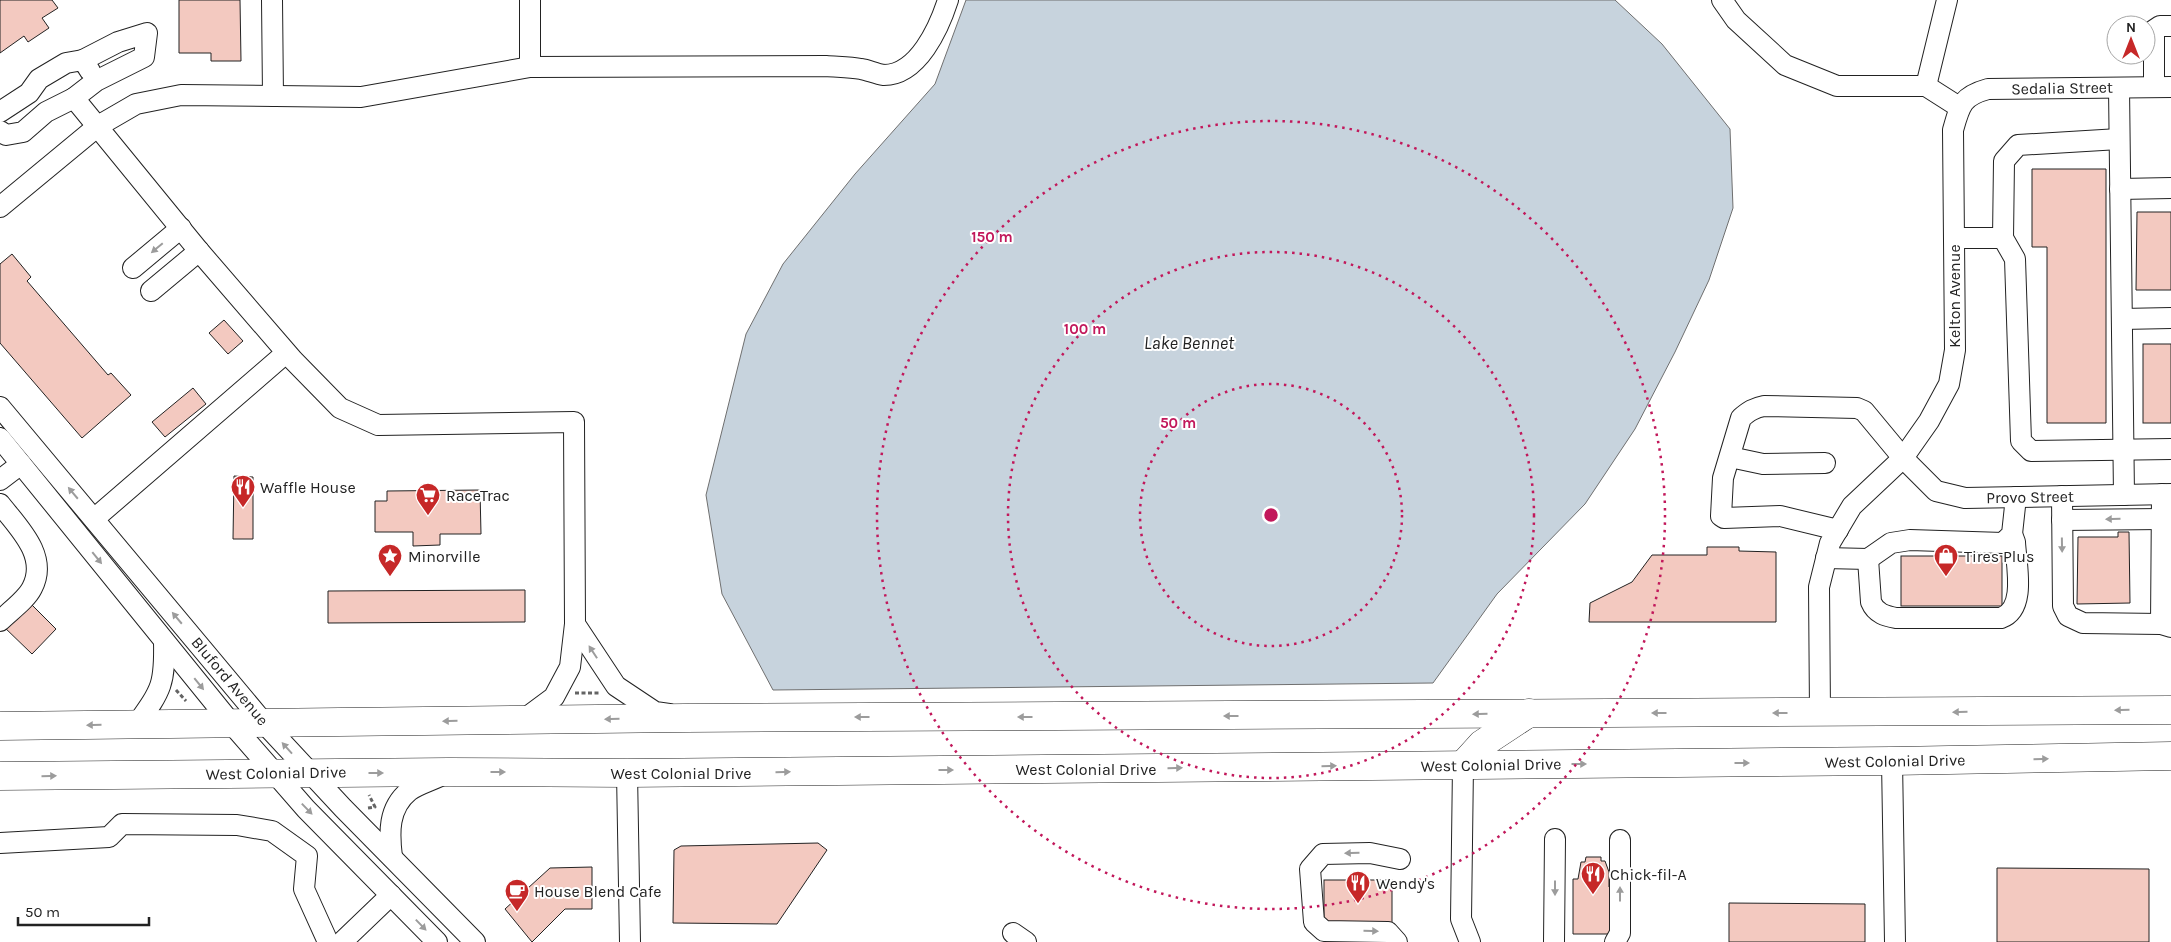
<svg xmlns="http://www.w3.org/2000/svg" width="2171" height="942" font-family="Karla,sans-serif">
<style>
.water{fill:#c7d3dd;stroke:#6f6f6f}
.building{fill:#f3c9c0;stroke:#222}
.lines{fill:none;stroke-linecap:round;stroke-linejoin:round}
.minor-casing{stroke:#222;stroke-width:22}
.highway-casing{stroke:#222;stroke-width:29}
.path{stroke:#646464;stroke-width:3;stroke-dasharray:4 2.5;stroke-linecap:butt}
.minor{stroke:#fff;stroke-width:20}
.highway{stroke:#fff;stroke-width:28}
.oneway{fill:#9c9c9c}
.ring{fill:none;stroke:#c2185b;stroke-width:2.5;stroke-dasharray:2.5 5}
.labels{text-anchor:middle;dominant-baseline:central;stroke-width:4;stroke-linejoin:round;paint-order:stroke}
.street-label{font-size:16px;fill:#222;stroke:#fff}
.poi-label{font-size:16px;fill:#222;stroke:#fff;text-anchor:start}
.water-label{font-size:18px;font-style:italic;fill:#222;stroke:#fff}
.centre{fill:#c2185b;stroke:#fff;stroke-width:2.5}
.ring-label{font-size:15px;text-anchor:middle;font-weight:bold;fill:#c2185b;stroke:#fff;stroke-width:4;stroke-linejoin:round;paint-order:stroke}
</style>
<rect width="100%" height="100%" fill="#fff"/>
<polygon class="water" points="966,0 1615,0 1662,44 1730,129 1733,208 1709,280 1675,352 1635,429 1585,504 1497,594 1433,683 773,690 722,594 706,495 746,334 783,264 855,174 935,84"/>
<g class="building">
<polygon points="0,0 52,0 58,8 42,18 49,28 28,42 24,36 0,53"/>
<polygon points="179,0 240,0 241,61 211,61 211,53 179,53"/>
<polygon points="2032,169 2106,169 2106,423 2047,423 2047,247 2032,247"/>
<polygon points="2137,212 2171,212 2171,290 2136,290"/>
<polygon points="12,254 31,277 27,281 108,375 111,373 131,395 82,438 0,343 0,264"/>
<polygon points="224,320 243,341 228,354 209,333"/>
<rect x="2143" y="344" width="28" height="79"/>
<polygon points="193,388 206,404 165,437 152,422"/>
<polygon points="234,476 253,477 253,539 233,539"/>
<polygon points="480,490 481,534 440,534 440,545 413,546 413,532 375,532 375,501 387,501 387,491"/>
<polygon points="2118,532 2129,532 2130,603 2077,604 2078,537 2118,537"/>
<polygon points="1707,547 1739,547 1739,551 1776,552 1776,622 1589,622 1590,603 1632,582 1652,555 1707,555"/>
<rect x="1901" y="556" width="101" height="50"/>
<polygon points="525,590 525,622 328,623 328,591"/>
<polygon points="27,600 56,629 32,654 2,625"/>
<polygon points="818,843 827,850 777,924 673,923 674,850 681,846"/>
<polygon points="1586,857 1601,857 1601,861 1605,861 1609,872 1609,887 1613,887 1613,934 1573,934 1573,879 1578,879 1581,862 1585,862"/>
<polygon points="592,867 592,909 565,909 532,942 505,909 550,868"/>
<polygon points="1997,868 2149,869 2149,942 1997,942"/>
<rect x="1324" y="880" width="68" height="45"/>
<polygon points="1729,903 1865,904 1865,942 1729,942"/>
</g>
<g class="lines">
<defs>
<g id="minor">
<polyline points="272,0 273,96"/>
<polyline points="1722,0 1736,20 1785,65 1837,86 1926,86 1959,107"/>
<polyline points="83,60 118,42 147,33 144,57 96,81 74,98 199,251 293,360 340,408 378,425 574,422 575,624 570,667 554,697 523,720"/>
<polyline points="530,67 530,0"/>
<polyline points="1926,86 1947,0"/>
<polyline points="2154,87 2154,30 2160,26 2171,26"/>
<polyline points="2119,88 2124,495"/>
<polyline points="0,112 29,93 39,79 66,63 83,60 90,71"/>
<polyline points="0,131 6,135 23,132 46,112 74,98"/>
<polyline points="2119,139 2018,145 2004,161 2003,238 2015,259 2021,441 2031,451 2171,449"/>
<polyline points="2120,189 2171,188"/>
<path d="M0,207L98,126L136,104L181,95L361,97L530,67L826,66C838,67 850,67 861,69C868,70 876,74 884,75C918,75 939,28 948,0"/>
<polyline points="1954,238 2003,238"/>
<polyline points="133,268 181,228"/>
<polyline points="151,291 199,251"/>
<polyline points="2122,319 2171,318"/>
<polyline points="0,407 264,723 343,808 475,942"/>
<polyline points="0,438 231,723 306,809 437,942"/>
<polyline points="1730,457 1763,464 1825,463"/>
<polyline points="0,480 21,464"/>
<polyline points="2162,494 2161,624 2171,627"/>
<polyline points="2062,496 2063,606 2068,616 2083,623 2161,624"/>
<path d="M0,504C18,527 49,556 32,588C26,600 10,611 0,621"/>
<polyline points="94,519 286,353"/>
<polyline points="2062,520 2162,519"/>
<path d="M1838,530L1780,516L1724,518L1721,516L1723,478L1741,418C1749,411 1754,408 1764,406L1857,408L1864,411L1903,458L1936,491L1965,498L2171,494"/>
<polyline points="1826,558 1868,559 1891,543 1910,540 2003,543 2012,534 2016,497"/>
<path d="M1868,559L1871,602C1876,614 1886,616 1896,618H2001C2027,609 2016,564 2015,542L2012,534"/>
<polyline points="575,624 616,686 655,712 669,714"/>
<path d="M1820,713L1819,587L1830,543L1852,506L1903,458L1929,421L1949,384L1955,350L1953,130C1960,105 1962,96 1988,89L2171,87"/>
<path d="M137,724C162,689 165,684 164,641"/>
<polyline points="1892,761 1895,942"/>
<polyline points="1463,765 1461,919 1470,942"/>
<polyline points="627,773 630,942"/>
<polyline points="0,843 109,837 122,824 237,825 272,831 307,856 304,889 328,942"/>
<path d="M392,857C389,833 388,808 409,791C418,784 434,780 444,774"/>
<polyline points="1013,933 1026,942"/>
<polyline points="342,942 391,895"/>
<polyline points="1397,942 1388,932 1324,931 1314,922 1310,869 1323,854 1370,853 1400,859"/>
<polyline points="1554,942 1555,839"/>
<polyline points="1615,942 1620,933 1620,840"/>
</g>
<g id="highway">
<polyline points="0,726 685,718 2171,710"/>
<polyline points="1463,765 1482,744 1529,713"/>
<polyline points="0,776 449,772 627,773 1892,761 2171,756"/>
</g>
</defs>
<use href="#minor" class="minor-casing"/>
<use href="#highway" class="highway-casing"/>
<g class="path">
<polyline points="176,690 186,701"/>
<polyline points="575,693 599,693"/>
<polyline points="368,808 375,807 369,795"/>
</g>
<use href="#minor" class="minor"/>
<use href="#highway" class="highway"/>
</g>
<defs><path id="oneway-solid" d="M-6-.8H1V-3.2L6.5 0L1 3.2V.8H-6Z" transform="scale(1.25)"/></defs>
<g class="oneway">
<use href="#oneway-solid" transform="translate(157 248) rotate(140)"/>
<use href="#oneway-solid" transform="translate(73 493) rotate(-130)"/>
<use href="#oneway-solid" transform="translate(2113 519) rotate(179)"/>
<use href="#oneway-solid" transform="translate(2062 545) rotate(89)"/>
<use href="#oneway-solid" transform="translate(97 558) rotate(51)"/>
<use href="#oneway-solid" transform="translate(177 618) rotate(-130)"/>
<use href="#oneway-solid" transform="translate(593 652) rotate(-123)"/>
<use href="#oneway-solid" transform="translate(199 684) rotate(51)"/>
<use href="#oneway-solid" transform="translate(2122 710) rotate(179)"/>
<use href="#oneway-solid" transform="translate(1960 712) rotate(179)"/>
<use href="#oneway-solid" transform="translate(1659 713) rotate(180)"/>
<use href="#oneway-solid" transform="translate(1780 713) rotate(180)"/>
<use href="#oneway-solid" transform="translate(1480 714) rotate(179)"/>
<use href="#oneway-solid" transform="translate(1231 716) rotate(180)"/>
<use href="#oneway-solid" transform="translate(862 717) rotate(180)"/>
<use href="#oneway-solid" transform="translate(1025 717) rotate(180)"/>
<use href="#oneway-solid" transform="translate(612 719) rotate(179)"/>
<use href="#oneway-solid" transform="translate(450 721) rotate(179)"/>
<use href="#oneway-solid" transform="translate(94 725) rotate(179)"/>
<use href="#oneway-solid" transform="translate(287 748) rotate(-132)"/>
<use href="#oneway-solid" transform="translate(2041 759) rotate(-1)"/>
<use href="#oneway-solid" transform="translate(1742 763)"/>
<use href="#oneway-solid" transform="translate(1579 764)"/>
<use href="#oneway-solid" transform="translate(1329 766) rotate(-1)"/>
<use href="#oneway-solid" transform="translate(1175 768) rotate(-1)"/>
<use href="#oneway-solid" transform="translate(946 770)"/>
<use href="#oneway-solid" transform="translate(498 772)"/>
<use href="#oneway-solid" transform="translate(783 772) rotate(-1)"/>
<use href="#oneway-solid" transform="translate(376 773)"/>
<use href="#oneway-solid" transform="translate(49 776) rotate(-1)"/>
<use href="#oneway-solid" transform="translate(307 809) rotate(46)"/>
<use href="#oneway-solid" transform="translate(1352 853) rotate(178)"/>
<use href="#oneway-solid" transform="translate(1555 888) rotate(90)"/>
<use href="#oneway-solid" transform="translate(1620 894) rotate(-90)"/>
<use href="#oneway-solid" transform="translate(421 925) rotate(46)"/>
<use href="#oneway-solid" transform="translate(1371 931) rotate(1)"/>
</g>
<g class="ring">
<circle cx="1271" cy="515" r="131"/>
<circle cx="1271" cy="515" r="263"/>
<circle cx="1271" cy="515" r="394"/>
</g>
<defs>
<symbol id="restaurant-pin" viewBox="-11 -11 22 30"><path d="M0 17L-7.5 6A9.5 9.5 0 1 1 7.5 6Z" fill="#c62828" stroke="#fff"/><path d="M-5-6h1v4h1v-4h1v4h1v-4h1v5L-1.5 .5V6h-2V.5L-5-1ZM5-6V6H3V1.5H1.5Q1.5-4 5-6Z" fill="#fff"/></symbol>
<symbol id="supermarket-pin" viewBox="-11 -11 22 30"><path d="M0 17L-7.5 6A9.5 9.5 0 1 1 7.5 6Z" fill="#c62828" stroke="#fff"/><path d="M-6-5.5h2.5l.6 2H6L4.5 2H-2.5L-4.4-4H-6ZM-1.5 3.2a1.3 1.3 0 1 0 .1 0ZM3 3.2a1.3 1.3 0 1 0 .1 0Z" fill="#fff"/></symbol>
<symbol id="sight-pin" viewBox="-11 -11 22 30"><path d="M0 17L-7.5 6A9.5 9.5 0 1 1 7.5 6Z" fill="#c62828" stroke="#fff"/><path d="M0-6L1.8-2.2L6-1.7L2.9 1.2L3.7 5.4L0 3.3L-3.7 5.4L-2.9 1.2L-6-1.7L-1.8-2.2Z" fill="#fff"/></symbol>
<symbol id="shop-pin" viewBox="-11 -11 22 30"><path d="M0 17L-7.5 6A9.5 9.5 0 1 1 7.5 6Z" fill="#c62828" stroke="#fff"/><path d="M-5-2.5h2.3a2.7 3.5 0 0 1 5.4 0H5L5.5 6h-11ZM-1.5-2.5h3a1.5 2.3 0 0 0-3 0Z" fill="#fff"/></symbol>
<symbol id="cafe-pin" viewBox="-11 -11 22 30"><path d="M0 17L-7.5 6A9.5 9.5 0 1 1 7.5 6Z" fill="#c62828" stroke="#fff"/><path d="M-5.5-4.5H6V0H3Q3 3.5 0 3.5H-2.5Q-5.5 3.5-5.5 0ZM3-3.2v2h1.7v-2ZM-6 4.5H4V6H-6Z" fill="#fff"/></symbol>
</defs>
<g fill-rule="evenodd">
<use href="#restaurant-pin" x="229" y="473" width="28" height="38"/>
<use href="#supermarket-pin" x="414" y="481" width="28" height="38"/>
<use href="#sight-pin" x="376" y="542" width="28" height="38"/>
<use href="#shop-pin" x="1932" y="542" width="28" height="38"/>
<use href="#restaurant-pin" x="1579" y="860" width="28" height="38"/>
<use href="#restaurant-pin" x="1344" y="869" width="28" height="38"/>
<use href="#cafe-pin" x="503" y="877" width="28" height="38"/>
</g>
<g class="labels">
<g class="street-label">
<text transform="translate(2062 88) rotate(-1)">Sedalia Street</text>
<text transform="translate(1954 296) rotate(-90)">Kelton Avenue</text>
<text transform="translate(2030 497) rotate(-1)">Provo Street</text>
<text transform="translate(230 681) rotate(50)">Bluford Avenue</text>
<text transform="translate(1895 761) rotate(-1)">West Colonial Drive</text>
<text transform="translate(1491 765) rotate(-1)">West Colonial Drive</text>
<text x="1086" y="769">West Colonial Drive</text>
<text transform="translate(276 773) rotate(-1)">West Colonial Drive</text>
<text x="681" y="773">West Colonial Drive</text>
</g>
<g class="poi-label">
<text x="260" y="487">Waffle House</text>
<text x="446" y="495">RaceTrac</text>
<text x="408" y="556">Minorville</text>
<text x="1964" y="556">Tires Plus</text>
<text x="1610" y="874">Chick-fil-A</text>
<text x="1376" y="883">Wendy's</text>
<text x="534" y="891">House Blend Cafe</text>
</g>
<g class="water-label">
<text x="1189" y="343">Lake Bennet</text>
</g>
</g>
<circle cx="1271" cy="515" r="8" class="centre"/>
<g class="ring-label">
<text x="992" y="242">150 m</text>
<text x="1085" y="334">100 m</text>
<text x="1178" y="428">50 m</text>
</g>
<g transform="translate(2131 40)"><circle r="24" fill="#ffffff" stroke="#a7a7a7"/>
<path d="M0-4L9 19L0 12L-9 19Z" fill="#c62828"/>
<text y="-8" font-size="14" font-weight="bold" text-anchor="middle" fill="#222222">N</text>
</g>
<path d="M18 917v8h131v-8" fill="none" stroke="#222222" stroke-width="2.5"/>
<text x="25" y="917" font-size="15" fill="#222222" stroke="#ffffff" stroke-width="4" paint-order="stroke">50 m</text>
</svg>
